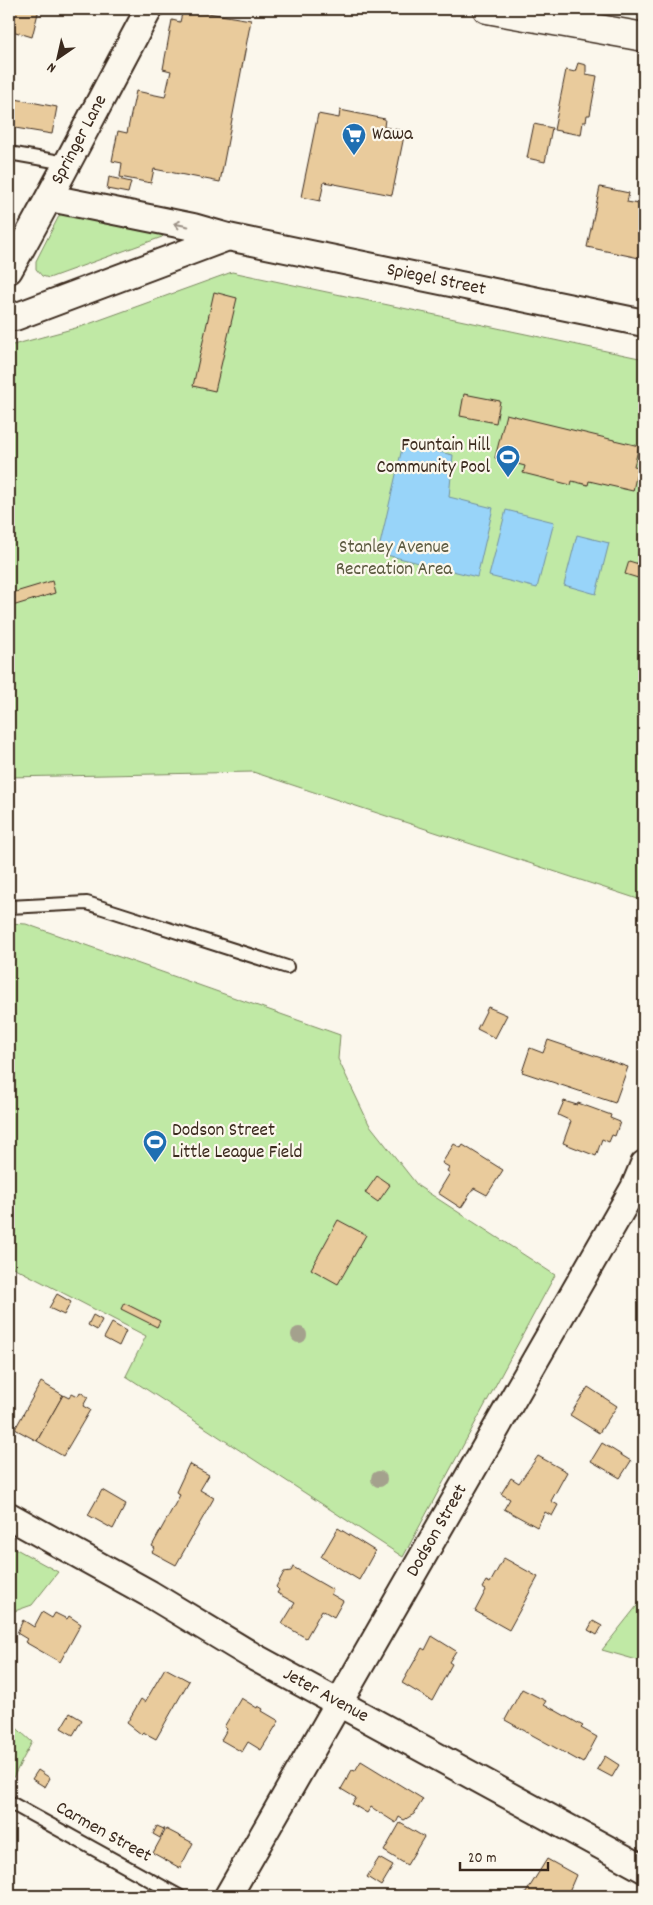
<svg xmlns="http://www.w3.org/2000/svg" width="653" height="1905" font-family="Dekko,sans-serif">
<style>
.green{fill:#c0e9a5;stroke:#7e8a62}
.water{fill:#98d4f9;stroke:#7390a1}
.building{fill:#e9cb9c;stroke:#3b2a1e}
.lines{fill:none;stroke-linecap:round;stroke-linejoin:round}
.lane-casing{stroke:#3b2a1e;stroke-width:16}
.street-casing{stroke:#3b2a1e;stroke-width:30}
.secondary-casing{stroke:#3b2a1e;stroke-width:31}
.lane{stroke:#fbf7ec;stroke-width:12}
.street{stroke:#fbf7ec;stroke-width:26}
.secondary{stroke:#fbf7ec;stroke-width:28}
.tree{fill:#a4a18d}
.oneway{stroke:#9b9085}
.labels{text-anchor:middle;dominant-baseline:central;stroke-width:4.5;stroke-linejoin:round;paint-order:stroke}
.poi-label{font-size:19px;fill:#3b2a1e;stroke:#fbf7ec;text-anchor:start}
.street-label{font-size:19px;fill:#3b2a1e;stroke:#fbf7ec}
.park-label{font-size:19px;fill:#5c5a40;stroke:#fbf7ec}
</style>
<rect width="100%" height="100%" fill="#fbf7ec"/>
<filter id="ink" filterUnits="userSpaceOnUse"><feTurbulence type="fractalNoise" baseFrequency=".02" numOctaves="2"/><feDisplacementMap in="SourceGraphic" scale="10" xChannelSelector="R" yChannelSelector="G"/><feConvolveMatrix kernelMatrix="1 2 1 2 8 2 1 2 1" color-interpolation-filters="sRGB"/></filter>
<g filter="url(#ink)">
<g class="green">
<polygon points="61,212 165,234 162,237 49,278 42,276 36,269 36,261"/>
<polygon points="232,272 644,359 644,901 253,772 9,777 9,346 83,326"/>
<polygon points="9,923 26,924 340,1035 338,1059 369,1124 418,1186 555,1275 403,1557 126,1376 146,1336 9,1265"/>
<polygon points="9,1545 58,1572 32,1605 9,1613"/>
<polygon points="644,1597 644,1662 602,1650"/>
<polygon points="9,1721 32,1742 9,1785"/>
</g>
<g class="water">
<polygon points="403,444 453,455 449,497 493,508 477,577 378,553"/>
<polygon points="506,510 554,522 537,588 489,576"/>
<polygon points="577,535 609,543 596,594 564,585"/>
</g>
<g class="building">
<polygon points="9,9 39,9 32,37 9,30"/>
<polygon points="183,9 251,20 220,182 154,169 151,183 120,177 122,163 112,161 118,131 127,133 136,91 165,97 171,71 163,69 172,20 180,22"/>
<polygon points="578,63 586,65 586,74 597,76 590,115 587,115 586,122 583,122 581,135 554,130 566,70 575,72"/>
<polygon points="10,98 57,107 52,134 9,127"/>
<polygon points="340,110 385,119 384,127 405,131 392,195 324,182 320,201 301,197 318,114 339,118"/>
<polygon points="534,124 552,128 545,162 527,158"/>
<polygon points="109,177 131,182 128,193 107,189"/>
<polygon points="600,187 629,193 627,202 644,205 644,259 587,247"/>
<polygon points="214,292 237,298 215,391 193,386"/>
<polygon points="464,394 500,401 496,423 460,416"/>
<polygon points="506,414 639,446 634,466 638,467 633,491 589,481 588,485 572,481 571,485 523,473 525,466 495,458"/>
<polygon points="629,561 642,565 638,578 625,574"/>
<polygon points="52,581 55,593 9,607 9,594"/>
<polygon points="488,1007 507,1015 495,1038 477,1029"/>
<polygon points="548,1040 628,1067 615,1103 522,1072 530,1048 543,1053"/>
<polygon points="564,1101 577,1105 578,1103 611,1115 610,1118 620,1122 615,1136 612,1135 609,1142 602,1139 596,1156 563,1143 571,1121 558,1115"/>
<polygon points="454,1144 461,1148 463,1145 503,1170 487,1195 474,1188 461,1208 438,1193 450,1173 447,1171 449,1167 442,1163"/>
<polygon points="377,1176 390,1185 378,1202 365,1193"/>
<polygon points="338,1220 366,1235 338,1284 311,1269"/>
<polygon points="57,1294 71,1302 64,1315 49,1308"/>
<polygon points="124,1303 160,1321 157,1327 121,1309"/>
<polygon points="93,1315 102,1320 97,1330 88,1325"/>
<polygon points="112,1323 126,1331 119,1346 104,1338"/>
<polygon points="41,1382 63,1395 37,1441 15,1429"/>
<polygon points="588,1387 617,1406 599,1433 570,1415"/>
<polygon points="80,1392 88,1397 83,1406 90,1410 63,1456 37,1441 63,1395 69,1398 72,1393 78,1396"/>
<polygon points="602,1443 631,1461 620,1478 591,1461"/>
<polygon points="538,1456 567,1472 551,1501 558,1505 552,1516 545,1512 537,1527 504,1509 510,1499 501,1494 511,1478 519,1483"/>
<polygon points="189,1464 209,1475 200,1490 214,1498 176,1565 152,1552 155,1548 152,1546 180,1495 176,1492"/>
<polygon points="102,1490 126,1504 113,1529 88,1515"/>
<polygon points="338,1528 375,1551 359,1580 321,1557"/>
<polygon points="504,1558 538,1577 509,1630 475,1611 486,1590 482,1588 486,1581 490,1583"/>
<polygon points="293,1567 333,1590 331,1594 343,1601 334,1617 322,1610 306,1638 282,1624 295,1603 277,1593 279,1590 276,1587 284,1572 291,1571"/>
<polygon points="42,1612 52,1618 55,1613 67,1619 69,1616 81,1624 60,1662 25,1642 27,1639 17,1633 23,1620 34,1627"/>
<polygon points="593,1621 602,1626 597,1635 588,1630"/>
<polygon points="432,1636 456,1651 449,1662 452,1664 432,1701 402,1683 422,1648 425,1650"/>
<polygon points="165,1668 189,1681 156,1739 143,1732 141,1734 127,1723 141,1699 145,1702"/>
<polygon points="522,1689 546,1701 544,1704 583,1726 581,1728 597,1737 583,1763 505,1720"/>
<polygon points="241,1698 257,1708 258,1706 263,1709 262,1711 279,1721 261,1750 248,1742 242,1752 221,1740 227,1729 224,1727"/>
<polygon points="70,1713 82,1720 73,1735 61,1728"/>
<polygon points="605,1756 619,1765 612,1777 597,1769"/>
<polygon points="361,1761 423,1799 414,1814 404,1820 399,1817 396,1823 371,1807 367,1813 352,1804 356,1798 341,1789 352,1770 355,1771"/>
<polygon points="38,1770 50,1778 45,1787 32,1779"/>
<polygon points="400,1823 424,1837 407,1865 384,1851"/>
<polygon points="157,1826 164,1829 160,1838 153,1834"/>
<polygon points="166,1829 193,1843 180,1868 153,1853"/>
<polygon points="379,1858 393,1866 381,1886 367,1877"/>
<polygon points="547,1859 576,1875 567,1896 524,1896"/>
</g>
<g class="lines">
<defs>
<g id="lane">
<polyline points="9,153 66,163"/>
<polyline points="9,907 87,903 287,967"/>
<polyline points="9,1802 179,1896"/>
</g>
<g id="street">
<polyline points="50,198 193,227 228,237"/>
<path id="s1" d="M9,270C58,184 102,96 149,9"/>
<path id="s2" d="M9,317H15L228,237L644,323"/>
<path id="s3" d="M9,1516L150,1594L256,1658L644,1869"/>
<path id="s4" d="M228,1896L634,1188L644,1164"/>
</g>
<polyline id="secondary" points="487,9 644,37"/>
</defs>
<use href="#lane" class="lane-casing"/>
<use href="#street" class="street-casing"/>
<use href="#secondary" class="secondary-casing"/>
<use href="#lane" class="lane"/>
<use href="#street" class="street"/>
<use href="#secondary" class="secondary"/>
</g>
<g class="tree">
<circle cx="299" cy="1335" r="8"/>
<circle cx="379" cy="1479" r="8"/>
</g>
<defs><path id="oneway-shaft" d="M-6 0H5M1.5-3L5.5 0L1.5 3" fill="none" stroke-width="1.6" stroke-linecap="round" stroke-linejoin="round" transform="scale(1.25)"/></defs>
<use class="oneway" href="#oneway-shaft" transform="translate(181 225) rotate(-169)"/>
</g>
<defs>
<symbol id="supermarket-pin" viewBox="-11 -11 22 30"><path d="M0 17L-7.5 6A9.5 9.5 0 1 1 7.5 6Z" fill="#1f6fb2" stroke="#fbf7ec"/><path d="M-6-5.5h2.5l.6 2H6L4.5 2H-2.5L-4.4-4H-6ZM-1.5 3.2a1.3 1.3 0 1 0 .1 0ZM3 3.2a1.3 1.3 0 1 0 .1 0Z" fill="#fff"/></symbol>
<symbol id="stadium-pin" viewBox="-11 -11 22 30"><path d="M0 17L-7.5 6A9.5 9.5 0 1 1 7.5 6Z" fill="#1f6fb2" stroke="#fbf7ec"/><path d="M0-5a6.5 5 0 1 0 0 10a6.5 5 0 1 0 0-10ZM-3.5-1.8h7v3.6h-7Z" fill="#fff"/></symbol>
</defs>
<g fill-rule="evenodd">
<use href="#supermarket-pin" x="340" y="121" width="28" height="38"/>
<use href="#stadium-pin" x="494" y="443" width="28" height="38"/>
<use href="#stadium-pin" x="141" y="1128" width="28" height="38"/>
</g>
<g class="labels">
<g class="poi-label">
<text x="372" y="135">Wawa</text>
<text x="490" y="446" text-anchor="end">Fountain Hill<tspan x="490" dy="22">Community Pool</tspan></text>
<text x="172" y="1131">Dodson Street<tspan x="172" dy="22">Little League Field</tspan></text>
</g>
<g class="street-label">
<text stroke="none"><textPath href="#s1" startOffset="148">Springer Lane</textPath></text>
<text stroke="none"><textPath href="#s2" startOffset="446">Spiegel Street</textPath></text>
<text stroke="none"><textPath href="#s4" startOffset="421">Dodson Street</textPath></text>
<text stroke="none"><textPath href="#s3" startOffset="364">Jeter Avenue</textPath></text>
<text transform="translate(103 1833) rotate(29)">Carmen Street</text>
</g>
<g class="park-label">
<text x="394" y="548">Stanley Avenue<tspan x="394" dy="22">Recreation Area</tspan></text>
</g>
</g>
<rect width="653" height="1905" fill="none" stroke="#fbf7ec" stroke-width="30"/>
<rect x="15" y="15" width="623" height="1875" fill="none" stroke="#3b2a1e" stroke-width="2" filter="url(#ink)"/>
<g transform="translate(58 58) rotate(214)" stroke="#fbf7ec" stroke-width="4" paint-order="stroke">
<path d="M0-4L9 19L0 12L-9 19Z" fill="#3b2a1e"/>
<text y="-8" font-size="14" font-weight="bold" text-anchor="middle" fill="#3b2a1e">N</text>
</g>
<path d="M460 1862v8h88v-8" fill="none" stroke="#3b2a1e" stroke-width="2.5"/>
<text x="468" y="1862" font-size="15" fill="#3b2a1e" stroke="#fbf7ec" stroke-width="4" paint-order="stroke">20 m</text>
</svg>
